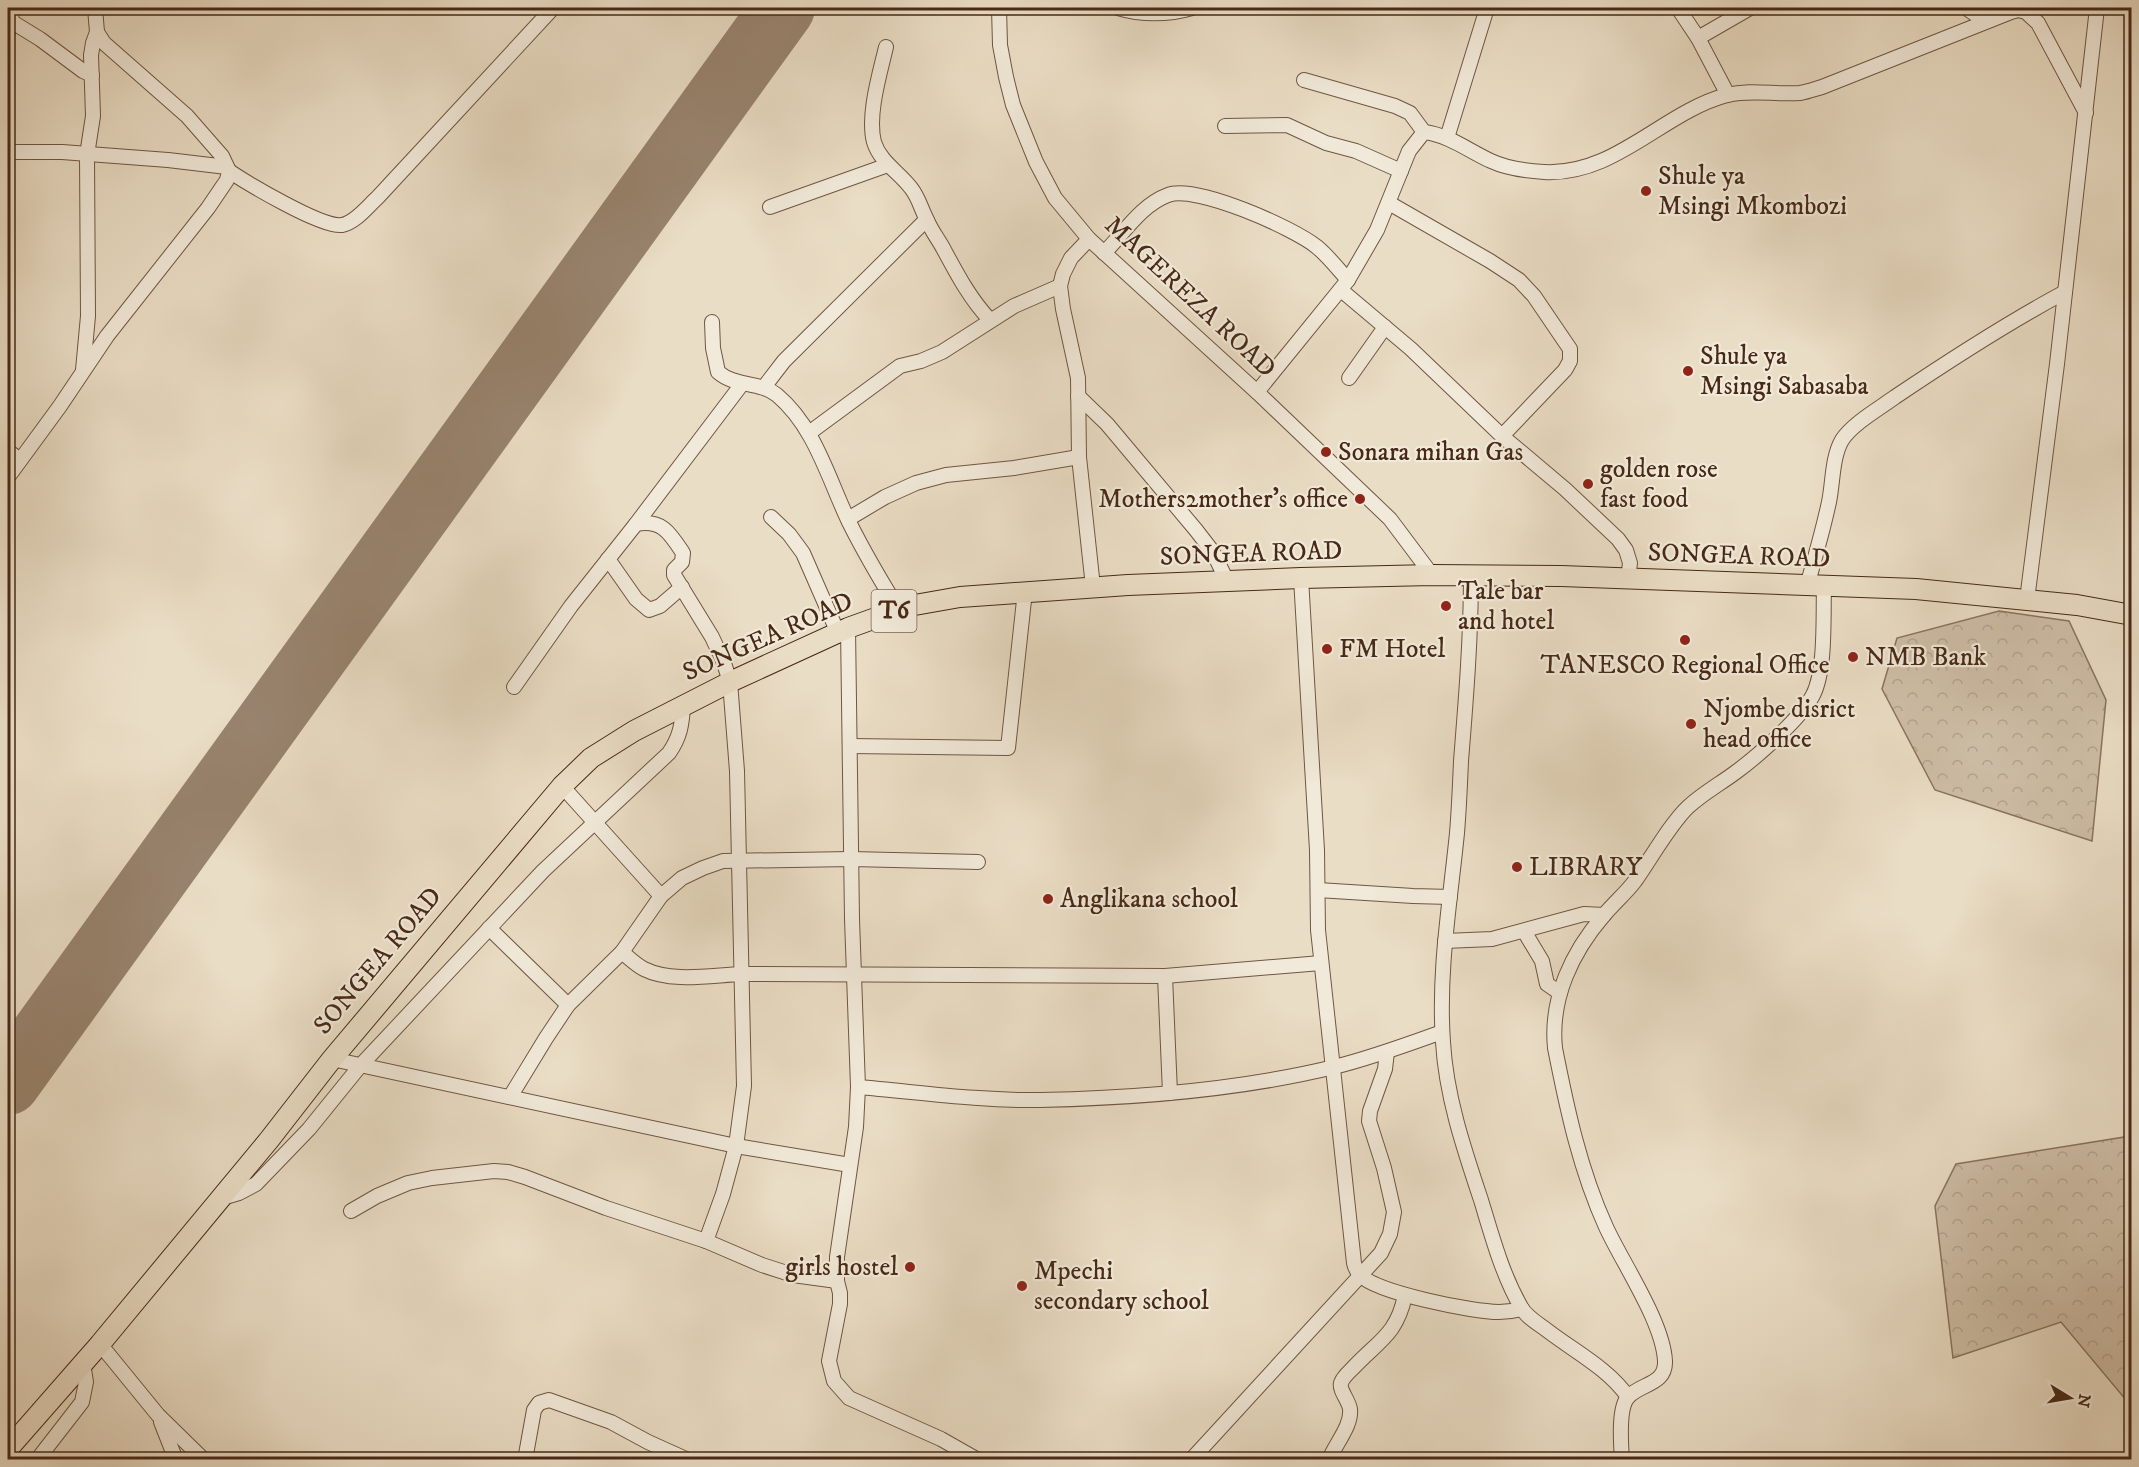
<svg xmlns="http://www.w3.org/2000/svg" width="2139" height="1467" font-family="'IM FELL DW Pica',serif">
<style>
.forest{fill:url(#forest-crowns);stroke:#8a745e;stroke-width:1.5}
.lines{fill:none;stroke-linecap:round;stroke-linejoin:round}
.runway{stroke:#98836e;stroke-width:64}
.minor-casing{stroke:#705642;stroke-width:16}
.highway-casing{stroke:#472916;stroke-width:22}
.minor{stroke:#f1e9d9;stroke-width:14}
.highway{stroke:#eaddc5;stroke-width:20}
.poi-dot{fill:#8f2418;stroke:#f1e9d9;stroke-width:2}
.labels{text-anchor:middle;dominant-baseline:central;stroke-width:4.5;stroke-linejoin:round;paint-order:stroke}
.shield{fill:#f1e9d9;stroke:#7a6350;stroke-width:1.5}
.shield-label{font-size:24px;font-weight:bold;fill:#472916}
.poi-label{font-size:26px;fill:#472916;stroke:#f1e9d9;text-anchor:start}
.street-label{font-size:26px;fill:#472916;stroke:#f1e9d9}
</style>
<defs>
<pattern id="forest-crowns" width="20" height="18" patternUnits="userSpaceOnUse" patternTransform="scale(1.5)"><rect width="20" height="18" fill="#cebea7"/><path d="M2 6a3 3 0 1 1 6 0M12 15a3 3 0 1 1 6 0" fill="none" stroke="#b2a38f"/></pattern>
</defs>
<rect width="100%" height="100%" fill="#eaddc5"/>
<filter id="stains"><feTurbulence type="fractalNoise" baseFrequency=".00333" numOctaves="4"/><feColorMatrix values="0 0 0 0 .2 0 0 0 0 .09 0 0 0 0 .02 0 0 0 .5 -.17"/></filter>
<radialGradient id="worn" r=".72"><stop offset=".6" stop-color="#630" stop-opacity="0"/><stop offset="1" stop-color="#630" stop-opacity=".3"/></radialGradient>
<g class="forest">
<polygon points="1999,611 2069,621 2106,700 2092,841 1935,790 1882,689 1897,638"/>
<polygon points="2131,1136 2131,1406 2061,1322 1953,1358 1935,1206 1956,1164"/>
</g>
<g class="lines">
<polyline class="runway" points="8,1083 783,8"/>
<defs>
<g id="minor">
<polyline points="999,8 1000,45 1006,77 1013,105 1036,162 1055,198 1089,239 1257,392 1390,519 1432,575"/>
<path d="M1118,8C1141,15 1168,15 1192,8"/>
<polyline points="1678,8 1698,38 1728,95"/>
<polyline points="1966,8 1985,21"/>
<polyline points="9,20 40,39 83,71 92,75"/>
<polyline points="8,32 13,8"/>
<polyline points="1698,38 1750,8"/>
<path d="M886,47C880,73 867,115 874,142C880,162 899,172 911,188C919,198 921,209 927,220C931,230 938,239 943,248C957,274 970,299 990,320"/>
<polyline points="1304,80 1395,106 1410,113 1424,132"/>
<polyline points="1225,126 1287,125 1326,143 1356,151 1401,171"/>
<polyline points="1447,138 1487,8"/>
<polyline points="8,152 62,152 168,160 227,167"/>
<path d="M229,171C247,183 322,228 342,225C355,223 368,206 378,197L553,8"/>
<polyline points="1389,203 1490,261 1519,280 1534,296 1570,349 1570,361 1565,370 1502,436"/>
<polyline points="770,207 888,165"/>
<polyline points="1089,239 1071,258 1063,274 1060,286 1063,309 1078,378 1079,457 1093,587"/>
<path d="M1104,253C1124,233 1141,205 1168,195C1195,184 1294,228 1317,247C1329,257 1338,269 1348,280"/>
<polyline points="1341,290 1411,349 1502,436 1565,489 1618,539 1626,550 1630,563 1628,579"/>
<path d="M712,322L713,348L718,372C735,387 759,381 777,395C815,427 828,478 849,522C864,552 881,581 899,610"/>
<polyline points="83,370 88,316 87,155 93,116 91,55 93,43 97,32"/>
<polyline points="1349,378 1385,327"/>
<polyline points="764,387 784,361 926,220"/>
<path d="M1257,392L1348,280L1377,230L1409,151L1424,132C1449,135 1469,151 1491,161C1506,168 1527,171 1544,172C1615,176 1663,112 1727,95C1751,89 1776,95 1800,93C1807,92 1815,89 1822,87L2011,12L2018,10L2026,12L2038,23L2086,113"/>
<polyline points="1078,396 1107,424 1196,530 1213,552 1227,581"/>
<polyline points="809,433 900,366 921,361 942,352 1014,306 1060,286"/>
<polyline points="8,451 20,460"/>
<polyline points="8,477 60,406 107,336 208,208 227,180 229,171 222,156 187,116 104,43 97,32 95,8"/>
<polyline points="771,517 789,534 803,553 838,633"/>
<polyline points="848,519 885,497 916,483 946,475 1014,468 1079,457"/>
<path d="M636,524C662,519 670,533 683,553L682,562L674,570V575L712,637L724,663L730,682L737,771L744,1086L736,1146L723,1194L706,1241"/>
<polyline points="608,559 636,599 649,610 660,606 682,587"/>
<path d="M1471,575C1471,637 1466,699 1461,761C1460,785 1459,809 1457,833C1450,903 1438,972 1443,1042C1446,1096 1464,1149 1481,1200C1492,1236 1502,1274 1521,1307C1526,1317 1539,1324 1548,1331C1574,1351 1609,1369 1628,1397"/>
<path d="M1301,578L1317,850L1318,930L1354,1263C1355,1267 1357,1272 1360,1275C1378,1293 1473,1312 1499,1312C1506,1312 1514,1311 1522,1309"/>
<path d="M1807,586C1815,558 1823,530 1829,502C1833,483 1832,457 1842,440C1852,424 1880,408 1895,397C1950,360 2007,323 2065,292"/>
<polyline points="2027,600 2057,364 2097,8"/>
<polyline points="848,628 852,919 858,1087 856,1127 837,1257 837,1281 840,1293 840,1304 829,1361 834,1381 849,1398 941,1439 978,1460"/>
<polyline points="514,687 571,606 636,524 742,384"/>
<polyline points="850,746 1008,748 1025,591"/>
<polyline points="562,786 661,896"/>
<polyline points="1318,890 1413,896 1450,897"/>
<polyline points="489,928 568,1005"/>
<polyline points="1524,931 1542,961 1547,984 1560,993"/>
<polyline points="1445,941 1492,939 1584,914 1604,915"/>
<path d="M622,952C629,958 636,965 644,969C672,983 712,975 742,974L1165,976L1321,963"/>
<polyline points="1165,976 1170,1093"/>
<polyline points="332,1059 736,1146 850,1165"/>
<path d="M858,1087C918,1092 979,1101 1040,1100C1137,1098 1239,1090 1334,1067C1371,1058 1406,1045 1442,1032"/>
<polyline points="510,1097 546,1038 568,1005 622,952 661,896 682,878 703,868 723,861 851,859 978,862"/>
<path d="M222,1198L239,1193L256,1184L309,1129L360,1066L543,871L669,753C680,737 682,725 683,706"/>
<polyline points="351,1211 377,1196 408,1183 432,1178 494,1171 508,1172 525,1177 606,1208 706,1241 762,1265 793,1275 837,1281"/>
<polyline points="100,1344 158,1415 204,1460"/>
<polyline points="161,1422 176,1460"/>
<polyline points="37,1460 82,1402 86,1382 83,1363"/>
<polyline points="525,1460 534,1410 539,1403 549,1400 611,1422 648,1442 688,1460"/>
<polyline points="1191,1460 1381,1253 1390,1234 1394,1212 1384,1168 1369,1121 1370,1111 1385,1069 1387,1052"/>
<path d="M1329,1460C1335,1444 1352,1426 1350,1409C1349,1401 1339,1390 1341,1383C1343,1377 1349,1372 1353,1368C1378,1341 1397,1335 1405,1295"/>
<path d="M1622,1460C1621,1445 1618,1408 1628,1397C1641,1383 1666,1385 1665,1361C1663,1322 1623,1264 1606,1227C1580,1170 1567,1109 1555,1048C1550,998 1572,952 1604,915C1614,903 1626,893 1635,881C1650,860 1670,824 1688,807C1703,793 1720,784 1736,772C1758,756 1801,718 1813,695C1826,670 1823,616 1824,587"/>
</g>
<polyline id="highway" points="8,1449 100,1344 269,1140 332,1059 562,786 591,758 634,731 730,682 848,628 909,606 960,597 1128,585 1301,578 1432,575 1561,576 1916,589 2077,605 2132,615"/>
</defs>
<use href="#minor" class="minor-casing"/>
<use href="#highway" class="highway-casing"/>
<use href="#minor" class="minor"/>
<use href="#highway" class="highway"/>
</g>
<g class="poi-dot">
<circle cx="1646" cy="191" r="6"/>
<circle cx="1688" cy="371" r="6"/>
<circle cx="1326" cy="452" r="6"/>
<circle cx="1588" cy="484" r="6"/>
<circle cx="1360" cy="499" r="6"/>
<circle cx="1446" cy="606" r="6"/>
<circle cx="1685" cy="640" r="6"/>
<circle cx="1327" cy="649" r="6"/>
<circle cx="1853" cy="657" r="6"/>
<circle cx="1691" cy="724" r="6"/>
<circle cx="1517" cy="867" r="6"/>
<circle cx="1048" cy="899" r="6"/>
<circle cx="910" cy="1267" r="6"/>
<circle cx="1022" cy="1286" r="6"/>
</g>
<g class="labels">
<rect class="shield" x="871.5" y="590" width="45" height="42" rx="4.5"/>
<g class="shield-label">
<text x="894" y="611">T6</text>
</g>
<g class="poi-label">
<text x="1658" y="176">Shule ya<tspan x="1658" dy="30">Msingi Mkombozi</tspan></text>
<text x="1700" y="356">Shule ya<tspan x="1700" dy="30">Msingi Sabasaba</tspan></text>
<text x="1338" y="452">Sonara mihan Gas</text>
<text x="1600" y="469">golden rose<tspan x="1600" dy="30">fast food</tspan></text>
<text x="1348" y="499" text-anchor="end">Mothers2mother's office</text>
<text x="1458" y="591">Tale bar<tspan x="1458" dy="30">and hotel</tspan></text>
<text x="1339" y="649">FM Hotel</text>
<text x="1865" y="657">NMB Bank</text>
<text x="1685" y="665" text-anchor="middle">TANESCO Regional Office</text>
<text x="1703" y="709">Njombe disrict<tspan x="1703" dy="30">head office</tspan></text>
<text x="1529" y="867">LIBRARY</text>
<text x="1060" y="899">Anglikana school</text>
<text x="898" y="1267" text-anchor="end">girls hostel</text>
<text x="1034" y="1271">Mpechi<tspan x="1034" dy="30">secondary school</tspan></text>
</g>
<g class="street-label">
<text transform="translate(1190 297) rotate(43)">MAGEREZA ROAD</text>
<text transform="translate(1251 554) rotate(-2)">SONGEA ROAD</text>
<text transform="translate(1739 556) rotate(2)">SONGEA ROAD</text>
<text transform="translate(768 637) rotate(-24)">SONGEA ROAD</text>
<text transform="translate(378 961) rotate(-50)">SONGEA ROAD</text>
</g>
</g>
<rect width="2139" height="1467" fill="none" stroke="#eaddc5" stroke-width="30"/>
<rect x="9" y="9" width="2121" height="1449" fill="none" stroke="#472916" stroke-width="3"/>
<rect x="15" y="15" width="2109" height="1437" fill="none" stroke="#472916" stroke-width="1.5"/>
<g transform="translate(2070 1398) rotate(101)" stroke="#f1e9d9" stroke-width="4.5" paint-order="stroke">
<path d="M0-4.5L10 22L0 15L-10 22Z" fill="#472916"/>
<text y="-9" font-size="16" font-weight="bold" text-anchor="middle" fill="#472916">N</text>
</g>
<rect width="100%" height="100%" filter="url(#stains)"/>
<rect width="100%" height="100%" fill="url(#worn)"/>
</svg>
